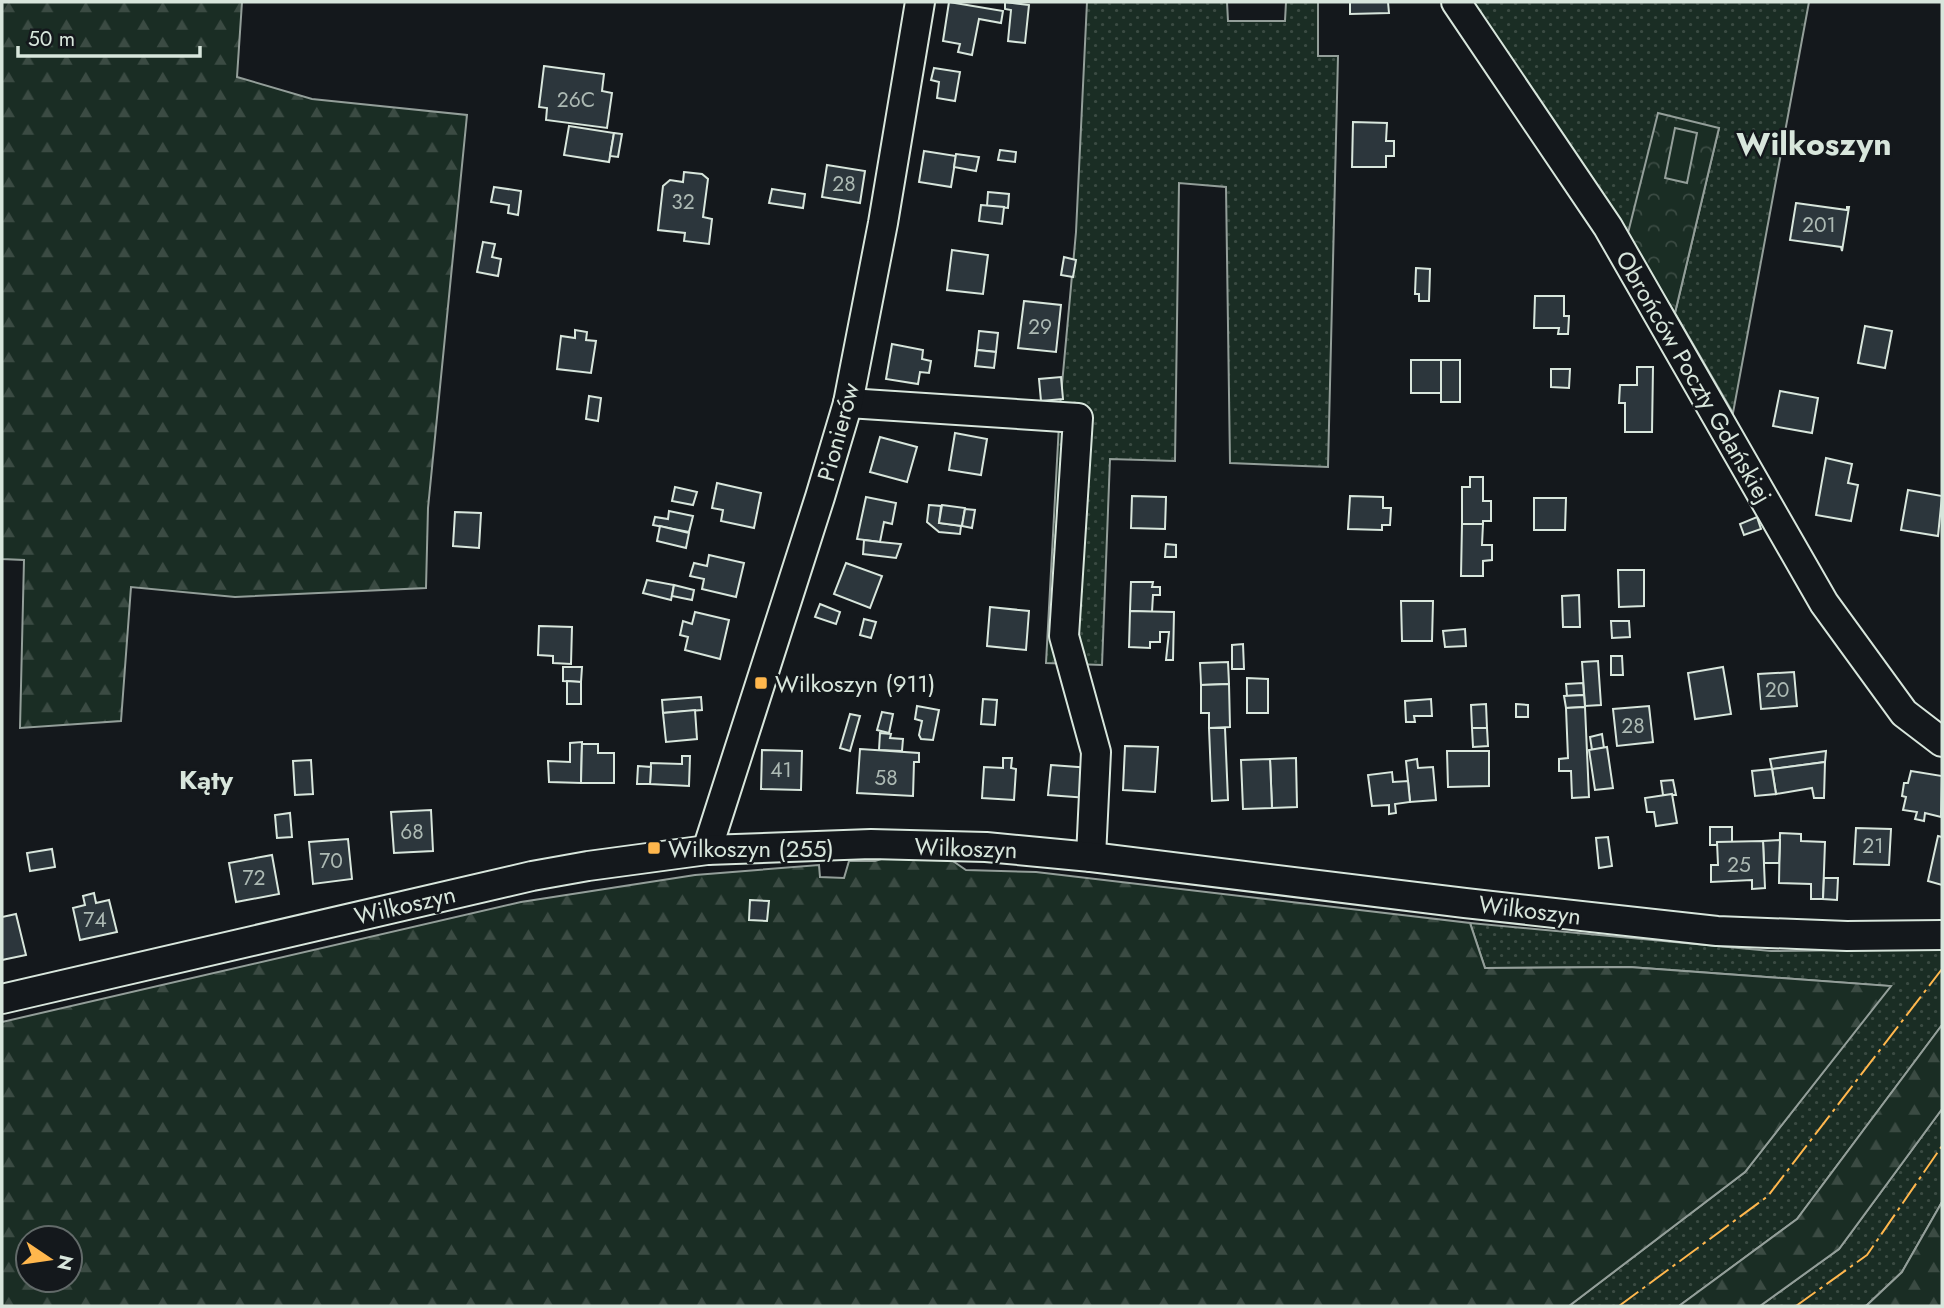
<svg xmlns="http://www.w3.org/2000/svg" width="1944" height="1308" font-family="Jost,sans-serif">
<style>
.grass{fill:url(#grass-dots);stroke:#939e99;stroke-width:2}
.forest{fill:url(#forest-firs);stroke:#939e99;stroke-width:2;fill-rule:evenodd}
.park{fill:url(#park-crowns);stroke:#939e99;stroke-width:2}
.pitch{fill:#1a2d24;stroke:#939e99;stroke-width:2}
.building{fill:#2c363c;stroke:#d8e6dc;stroke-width:2}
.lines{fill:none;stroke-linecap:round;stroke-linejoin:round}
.minor-casing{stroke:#d8e6dc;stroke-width:32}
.minor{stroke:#14181c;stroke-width:28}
.power{stroke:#ffb74d;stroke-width:2;stroke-dasharray:24 5 3.5 5;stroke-linecap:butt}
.poi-dot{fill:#ffb74d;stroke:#14181c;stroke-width:2.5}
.labels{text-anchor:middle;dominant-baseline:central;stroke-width:5;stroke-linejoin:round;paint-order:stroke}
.number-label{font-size:21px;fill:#adbab4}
.street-label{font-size:24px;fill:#d8e6dc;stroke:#14181c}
.poi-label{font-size:24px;fill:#d8e6dc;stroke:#14181c;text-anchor:start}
.neighbourhood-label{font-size:26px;font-weight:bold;fill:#d8e6dc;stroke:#14181c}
.district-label{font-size:32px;font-weight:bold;fill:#d8e6dc;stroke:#14181c}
</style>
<defs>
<pattern id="grass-dots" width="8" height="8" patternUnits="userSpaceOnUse" patternTransform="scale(1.75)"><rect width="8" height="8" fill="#1a2d24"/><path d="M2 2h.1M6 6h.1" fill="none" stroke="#3b4b43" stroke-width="1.8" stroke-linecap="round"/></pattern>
<pattern id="forest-firs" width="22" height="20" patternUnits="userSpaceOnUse" patternTransform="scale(1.75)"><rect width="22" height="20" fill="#1a2d24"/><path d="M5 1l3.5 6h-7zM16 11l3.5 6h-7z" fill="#3b4b43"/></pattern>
<pattern id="park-crowns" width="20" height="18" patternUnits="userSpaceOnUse" patternTransform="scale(1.75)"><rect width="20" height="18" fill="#1a2d24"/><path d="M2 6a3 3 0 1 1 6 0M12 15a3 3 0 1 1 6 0" fill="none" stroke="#3b4b43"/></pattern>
</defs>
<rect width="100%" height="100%" fill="#14181c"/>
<g class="grass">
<polygon points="1087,2 1227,2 1228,21 1285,21 1286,2 1318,2 1318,56 1338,56 1328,467 1230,463 1226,187 1179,183 1175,461 1110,459 1102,665 1046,663 1060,406 1076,232"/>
<polygon points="1471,2 1809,2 1733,413 1675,313 1719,128 1627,237"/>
<polygon points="1470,923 1771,951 1942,949 1942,1025 1797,1219 1679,1306 1569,1306 1745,1172 1890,986 1629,967 1485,968"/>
<polygon points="1942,1109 1942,1202 1902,1272 1866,1306 1760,1306 1839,1249"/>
</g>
<g class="forest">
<polygon points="2,2 242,2 237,77 312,99 467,115 428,508 426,588 235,597 131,587 121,721 20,728 24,560 2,559"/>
<path d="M944,855L966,870L1036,872L1470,923L1485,968L1629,967L1891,986L1745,1172L1569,1306H2V1022L521,902L695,875L819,865L820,877L844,878L849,861H875L891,856ZM28,1238H70V1280H28Z"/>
<polygon points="1942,1025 1942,1109 1839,1249 1760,1306 1679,1306 1797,1219"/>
<polygon points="1942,1202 1942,1306 1866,1306 1902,1272"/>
</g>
<polygon class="park" points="1658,113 1719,128 1675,313 1627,237"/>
<polygon class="pitch" points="1675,128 1697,133 1687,183 1665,178"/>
<g class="building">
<polygon points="949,2 1003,11 1001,23 979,19 972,55 958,52 960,44 943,41"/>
<polygon points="1005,2 1029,5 1025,43 1008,41 1011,10 1005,9"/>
<polygon points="1350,2 1388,2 1389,13 1350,14"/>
<polygon points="544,66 604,74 602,91 612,93 607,128 546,120 547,108 539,107"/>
<polygon points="934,68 960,72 955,101 937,98 939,82 931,80"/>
<polygon points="1353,122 1387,123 1386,141 1394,141 1394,156 1386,156 1386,167 1352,167"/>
<polygon points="569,126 614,133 609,162 564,155"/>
<polygon points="614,133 622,134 618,157 610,156"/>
<polygon points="1000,150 1016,152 1015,162 998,160"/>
<polygon points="924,151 956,156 951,187 919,182"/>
<polygon points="956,154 979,157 976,171 954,167"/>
<polygon points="827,165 865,171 860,203 822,197"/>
<polygon points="684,172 702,174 708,179 703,217 712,219 709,244 684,241 685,233 658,230 663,186 670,180 683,182"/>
<polygon points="494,187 521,191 518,215 508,213 509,205 491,202"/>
<polygon points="772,189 805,194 803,208 769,203"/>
<polygon points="988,192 1009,194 1008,208 987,206"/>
<polygon points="1796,203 1847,210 1847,207 1849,207 1842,251 1841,247 1790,240"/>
<polygon points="981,205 1004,207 1002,224 979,221"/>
<polygon points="483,242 495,244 492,257 501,259 498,276 477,272"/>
<polygon points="952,250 988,255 983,294 947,290"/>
<polygon points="1064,257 1076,260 1073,277 1061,275"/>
<polygon points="1416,268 1430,269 1429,301 1419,301 1419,294 1415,294"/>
<polygon points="1535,296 1564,296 1564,316 1569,316 1568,334 1558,334 1559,328 1534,328"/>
<polygon points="1024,301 1061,305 1056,352 1018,348"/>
<polygon points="1865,326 1892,331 1885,368 1858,363"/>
<polygon points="575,330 587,332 586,340 596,341 591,373 557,369 561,336 575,338"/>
<polygon points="979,331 998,333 996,352 977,350"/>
<polygon points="892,344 923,350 922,359 931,361 929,373 920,372 918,384 886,379"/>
<polygon points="977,350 996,352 994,368 975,366"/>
<rect x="1411" y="360" width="30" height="33"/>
<rect x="1441" y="360" width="19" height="42"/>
<polygon points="1637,367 1653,367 1652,432 1625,432 1625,403 1619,403 1620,385 1637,385"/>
<polygon points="1551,369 1570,369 1569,388 1551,387"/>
<polygon points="1061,377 1063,399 1041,401 1039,379"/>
<polygon points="1780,391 1818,398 1812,433 1773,426"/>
<polygon points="589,396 601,398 598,421 586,419"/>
<polygon points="955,433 987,439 981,475 949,470"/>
<polygon points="880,437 917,447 907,482 870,472"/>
<polygon points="1826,458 1852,464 1848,483 1858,485 1851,521 1816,515"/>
<polygon points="1470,477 1483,477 1483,501 1491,501 1491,521 1483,521 1483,524 1462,524 1462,487 1470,487"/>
<polygon points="717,483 761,493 754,528 721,521 723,510 712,508"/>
<polygon points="675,487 697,492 693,505 672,501"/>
<polygon points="1908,490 1942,496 1938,536 1901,530"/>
<polygon points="1132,496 1166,497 1165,529 1131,528"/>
<polygon points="1350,496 1383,497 1383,508 1391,508 1390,525 1382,525 1382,530 1348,529"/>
<polygon points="866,497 896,503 892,524 884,522 880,542 857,539"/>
<polygon points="1534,498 1566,498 1565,530 1534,530"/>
<polygon points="929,505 941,506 939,523 961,526 960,534 939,532 927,522"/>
<polygon points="942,505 965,508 962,526 939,523"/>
<polygon points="965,509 975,510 972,528 962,526"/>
<polygon points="669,511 693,516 689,532 653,525 655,517 668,519"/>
<polygon points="455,512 481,513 479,548 453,546"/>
<polygon points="1757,517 1761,529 1744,535 1740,524"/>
<polygon points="1462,524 1483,524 1482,545 1492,545 1492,560 1483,561 1483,576 1461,576"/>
<polygon points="660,526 689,533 686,548 657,541"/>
<polygon points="864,540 880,542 901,544 896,558 863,554"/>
<polygon points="1166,544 1176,545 1176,557 1165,557"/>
<polygon points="709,555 744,563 736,597 702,589 704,579 690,576 694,563 707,566"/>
<polygon points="846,563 882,576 870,608 834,594"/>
<polygon points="1618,570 1644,570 1644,606 1619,607"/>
<polygon points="647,580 674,585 671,600 643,593"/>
<polygon points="1131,582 1153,582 1152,587 1160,587 1160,595 1153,595 1152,612 1130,611"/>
<polygon points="674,585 694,590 692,600 672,596"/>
<polygon points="1579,595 1580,627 1563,627 1562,596"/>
<polygon points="1401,601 1433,601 1432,641 1402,641"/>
<polygon points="820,604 840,612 836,624 815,617"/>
<polygon points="990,607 1029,611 1026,650 987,646"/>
<polygon points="1130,611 1174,612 1173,660 1166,660 1169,632 1160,632 1160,642 1150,642 1150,648 1129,647"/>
<polygon points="695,612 729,620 720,659 685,650 688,637 680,635 683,621 692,624"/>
<polygon points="864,619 876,622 871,638 860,635"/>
<polygon points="1611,621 1629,621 1630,637 1612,638"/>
<polygon points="539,626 572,627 571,664 553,663 553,656 538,655"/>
<polygon points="1465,629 1466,646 1445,647 1443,631"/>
<polygon points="1243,644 1244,669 1232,669 1232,645"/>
<polygon points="1611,656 1622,656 1623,675 1611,675"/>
<polygon points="1598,661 1601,705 1585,706 1582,662"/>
<polygon points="1228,662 1229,684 1201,685 1200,663"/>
<polygon points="563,667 582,667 581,682 563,681"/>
<polygon points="1723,667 1731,714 1695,719 1688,673"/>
<polygon points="1794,672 1797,706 1761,709 1758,674"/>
<polygon points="1247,678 1268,679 1268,713 1247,713"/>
<polygon points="567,681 581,682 581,704 567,704"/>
<polygon points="1583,683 1584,695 1567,696 1566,684"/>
<polygon points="1229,684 1230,727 1209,728 1209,713 1201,713 1201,685"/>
<polygon points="1584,695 1585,707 1566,708 1564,696"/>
<polygon points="701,697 702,710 663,713 662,700"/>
<polygon points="983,699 997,700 995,725 981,724"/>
<polygon points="1431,699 1432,716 1414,716 1415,722 1406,722 1405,701"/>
<polygon points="1486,704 1487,728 1472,728 1471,705"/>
<polygon points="1516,704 1528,705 1528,717 1516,717"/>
<polygon points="917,706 939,710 933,740 921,739 919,735 922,721 915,719"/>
<polygon points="1649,706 1653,742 1617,746 1613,709"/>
<polygon points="1585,707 1589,797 1572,798 1571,771 1559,771 1559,759 1568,758 1566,708"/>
<polygon points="695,710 697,739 666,742 663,713"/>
<polygon points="882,712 893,714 889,733 877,730"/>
<polygon points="850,714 860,716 850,751 840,748"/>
<polygon points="1209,728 1225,728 1228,800 1212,801"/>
<polygon points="1472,728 1487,728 1488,746 1473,747"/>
<polygon points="880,733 891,734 890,738 903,739 902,751 879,750"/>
<polygon points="1602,734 1604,748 1592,750 1590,737"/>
<polygon points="582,742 581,783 549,782 548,761 570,762 570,743"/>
<polygon points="582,744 598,744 598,753 614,753 614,783 581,783"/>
<polygon points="1125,746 1158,747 1155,792 1123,790"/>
<polygon points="1607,747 1613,788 1595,790 1589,750"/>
<polygon points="860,749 919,753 919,762 914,762 913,796 857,793"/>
<polygon points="762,750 802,751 801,790 761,789"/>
<polygon points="1447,751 1489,751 1489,786 1448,787"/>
<polygon points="1826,751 1825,762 1772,769 1770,759"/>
<polygon points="682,756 690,756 689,786 650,784 651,763 682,764"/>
<polygon points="1003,758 1012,758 1011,768 1016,769 1014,800 982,798 984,767 1003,768"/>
<polygon points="1296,758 1297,807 1272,808 1270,759"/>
<polygon points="1270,759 1272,808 1243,809 1241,760"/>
<polygon points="1417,759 1418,768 1433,767 1436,800 1410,802 1406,761"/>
<polygon points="311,760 313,794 295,795 293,761"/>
<polygon points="1825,762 1824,798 1814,798 1812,788 1776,794 1772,769"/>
<polygon points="1051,765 1091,768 1088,798 1048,795"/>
<polygon points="638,766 651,767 650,784 637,784"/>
<polygon points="1772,769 1776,794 1755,796 1752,771"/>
<polygon points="1911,771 1942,776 1941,817 1925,813 1924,821 1915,819 1917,812 1903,810 1906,797 1902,796 1904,783 1908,783"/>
<polygon points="1392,772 1393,782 1408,781 1410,802 1395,804 1396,813 1389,814 1389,805 1372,806 1368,775"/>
<polygon points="1673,780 1676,795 1663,795 1661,781"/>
<polygon points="1672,794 1677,823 1656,826 1654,812 1647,812 1645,798"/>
<polygon points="431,810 433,851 394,853 391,812"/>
<polygon points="290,813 292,837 277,838 275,815"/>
<polygon points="1710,827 1732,827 1732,842 1717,842 1717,845 1710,845"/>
<polygon points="1856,828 1891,829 1889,865 1854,864"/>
<polygon points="1780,833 1801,834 1801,841 1825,842 1823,899 1811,899 1811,884 1779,883"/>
<polygon points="1938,836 1942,837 1942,885 1928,881"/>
<polygon points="1608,837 1612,866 1599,868 1596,838"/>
<polygon points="348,839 352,879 313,884 309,842"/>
<polygon points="1780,840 1779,863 1764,863 1763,841"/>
<polygon points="1763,841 1765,888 1752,889 1752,880 1711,882 1711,865 1718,865 1717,842"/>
<polygon points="52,849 55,867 30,871 27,853"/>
<polygon points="272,855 279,894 236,902 229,863"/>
<polygon points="1824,878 1838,878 1837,900 1823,899"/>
<polygon points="94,893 96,903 109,900 117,932 80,940 73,908 85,905 83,896"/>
<polygon points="750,900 769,901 767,921 749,920"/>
<polygon points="16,914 26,955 2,960 2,917"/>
</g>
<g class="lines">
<defs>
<g id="minor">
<polyline points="1456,2 1608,227 1824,603 1904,713 1942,742"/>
<polyline points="848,403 1078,418 1064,636 1096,752 1091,857"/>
<polyline points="707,850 820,497 848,403 883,223 920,2"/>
<polyline points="2,999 532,876 588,866 707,850 871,844 986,847 1091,857 1465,903 1717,931 1847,936 1942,935"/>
</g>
</defs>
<use href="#minor" class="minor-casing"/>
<use href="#minor" class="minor"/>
<g class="power">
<polyline points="1619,1306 1768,1196 1942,969"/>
<polyline points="1796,1306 1867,1255 1942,1146"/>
</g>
</g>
<g class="poi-dot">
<rect x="754" y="676" width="14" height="14" rx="3.5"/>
<rect x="647" y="841" width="14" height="14" rx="3.5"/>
</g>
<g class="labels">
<g class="number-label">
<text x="576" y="100">26C</text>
<text x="844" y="184">28</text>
<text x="683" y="202">32</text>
<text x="1819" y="225">201</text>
<text x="1040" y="327">29</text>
<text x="1777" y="690">20</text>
<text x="1633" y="726">28</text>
<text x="781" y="770">41</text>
<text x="886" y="778">58</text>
<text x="412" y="832">68</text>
<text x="1873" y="846">21</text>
<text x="331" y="861">70</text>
<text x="1739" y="865">25</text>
<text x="254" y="878">72</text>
<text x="95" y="920">74</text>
</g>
<g class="street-label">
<text transform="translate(1694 377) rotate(60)">Obrońców Poczty Gdańskiej</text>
<text transform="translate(838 432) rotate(-75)">Pionierów</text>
<text transform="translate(966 848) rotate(2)">Wilkoszyn</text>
<text transform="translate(405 905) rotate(-13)">Wilkoszyn</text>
<text transform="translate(1530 910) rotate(7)">Wilkoszyn</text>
</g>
<g class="poi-label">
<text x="775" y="683">Wilkoszyn (911)</text>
<text x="668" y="848">Wilkoszyn (255)</text>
</g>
<g class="neighbourhood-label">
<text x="206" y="780">Kąty</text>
</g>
<g class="district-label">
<text x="1814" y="144">Wilkoszyn</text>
</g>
</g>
<rect width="1944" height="1308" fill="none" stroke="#d8e6dc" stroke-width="7"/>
<g transform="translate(49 1259) rotate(103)"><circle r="33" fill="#14181c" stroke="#626a69" stroke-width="2"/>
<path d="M0-5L12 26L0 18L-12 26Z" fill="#ffb74d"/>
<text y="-10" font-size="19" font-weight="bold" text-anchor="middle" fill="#d8e6dc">N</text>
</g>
<path d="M18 46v10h182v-10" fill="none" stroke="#d8e6dc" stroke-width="3.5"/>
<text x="28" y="46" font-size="21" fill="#d8e6dc" stroke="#14181c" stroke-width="5" paint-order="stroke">50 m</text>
</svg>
